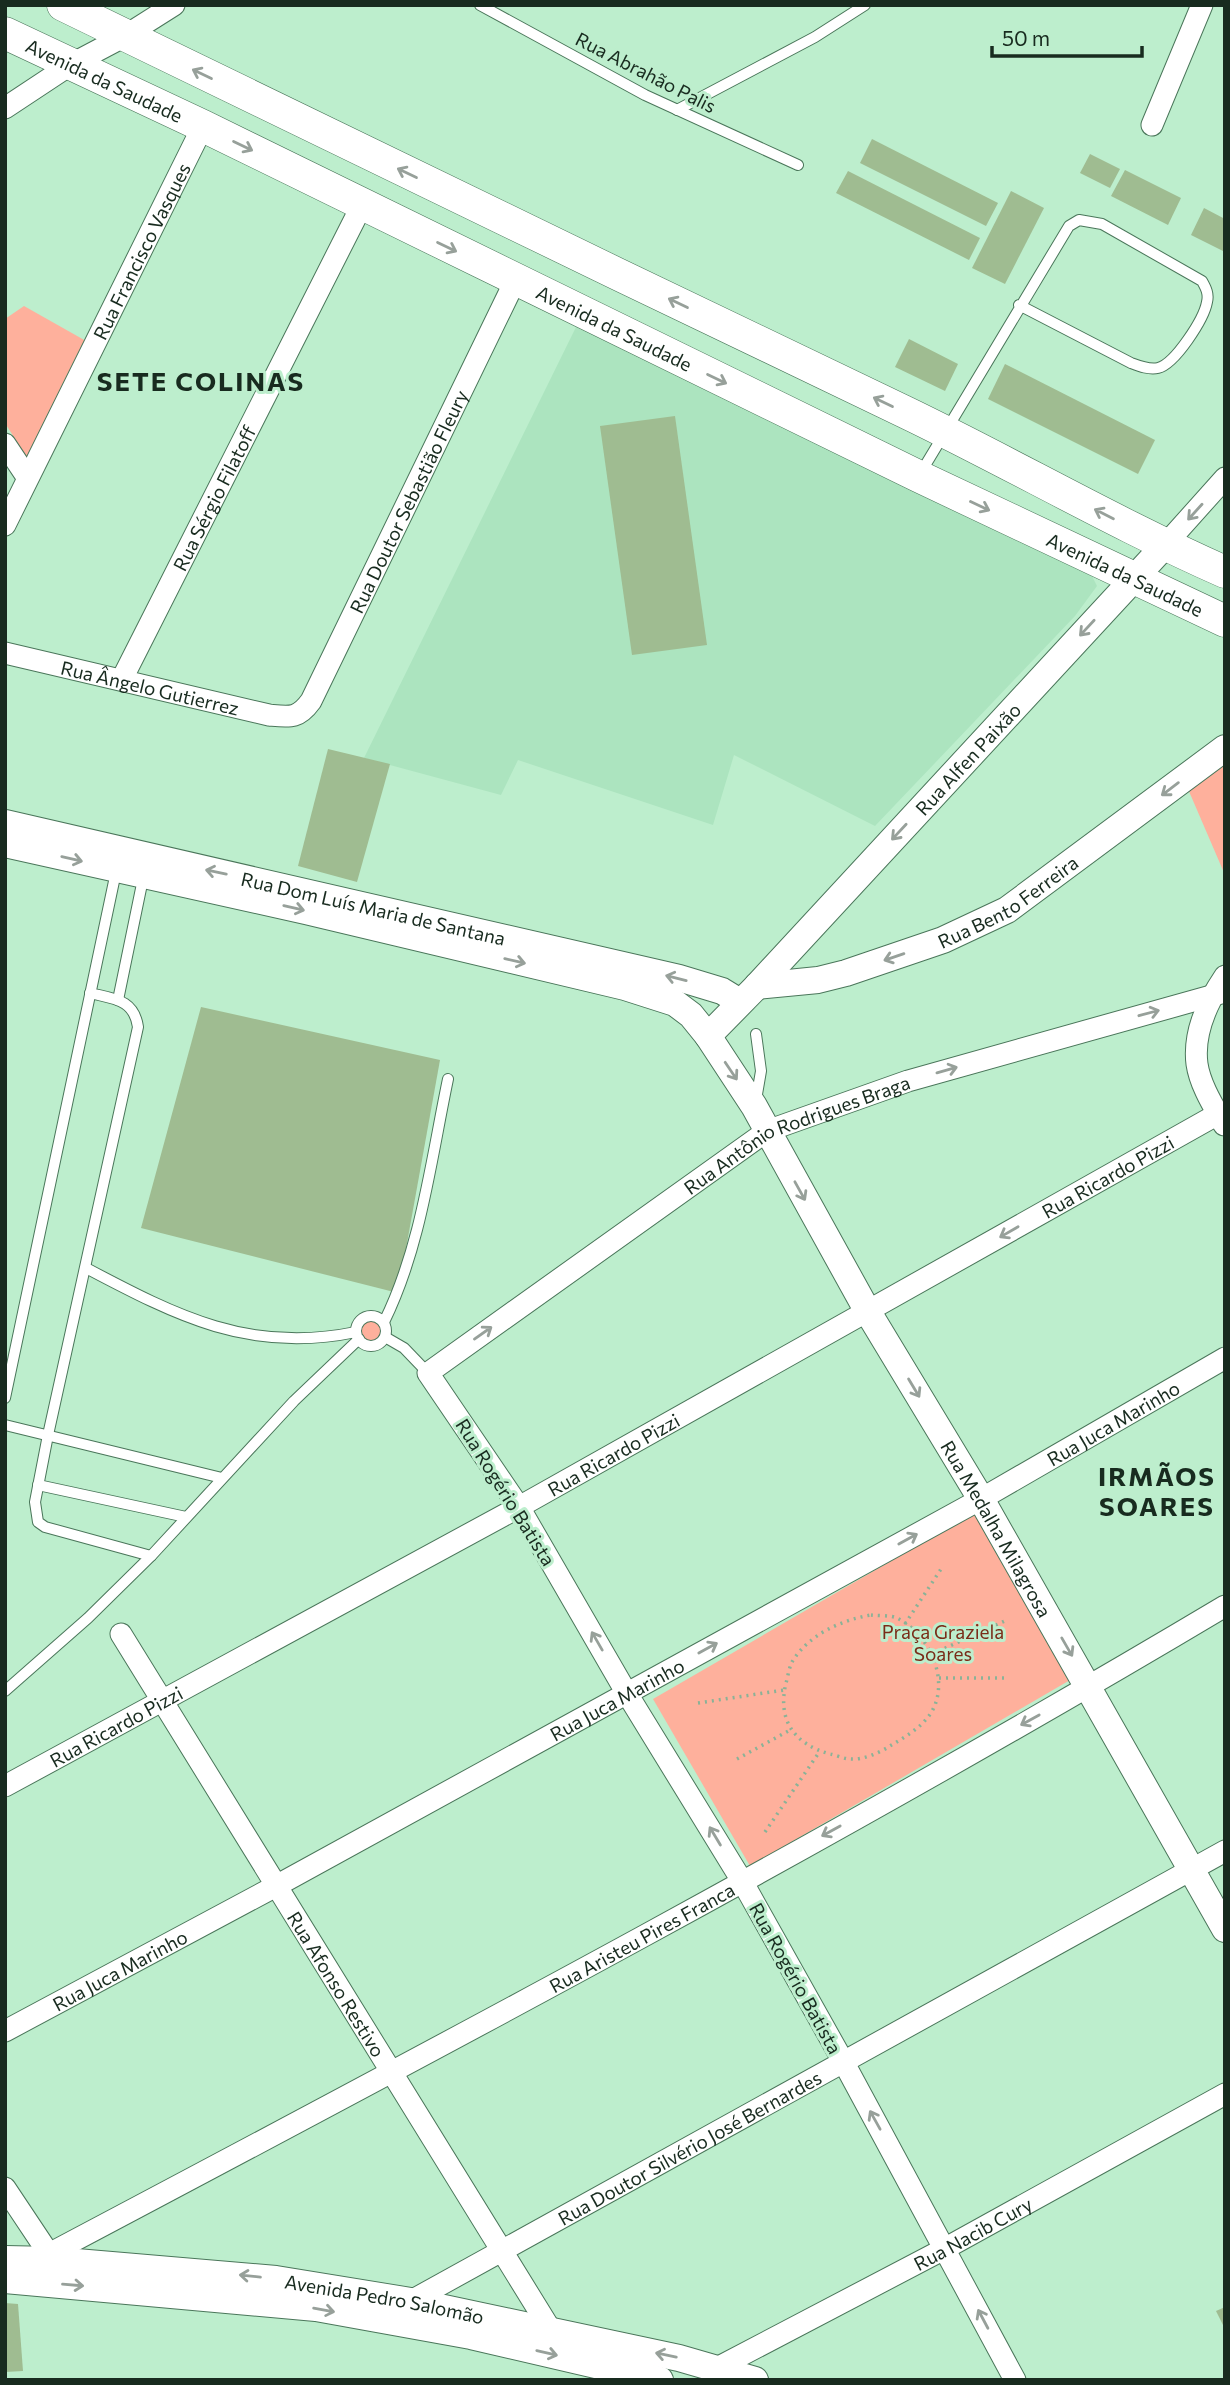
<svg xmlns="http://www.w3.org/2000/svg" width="1230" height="2385" font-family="Commissioner,sans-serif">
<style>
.built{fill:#ace4bf}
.green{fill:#feb09c}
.building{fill:#9fbc91}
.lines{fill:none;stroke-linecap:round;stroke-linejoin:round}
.service-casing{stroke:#4a765a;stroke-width:12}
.minor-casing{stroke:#4a765a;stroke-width:23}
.tertiary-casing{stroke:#4a765a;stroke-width:28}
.secondary-casing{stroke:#4a765a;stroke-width:33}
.path{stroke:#8ab297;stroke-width:3.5;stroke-dasharray:2 5;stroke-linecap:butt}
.service{stroke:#fff;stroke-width:10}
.minor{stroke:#fff;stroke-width:21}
.tertiary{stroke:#fff;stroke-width:26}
.secondary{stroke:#fff;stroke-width:32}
.oneway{stroke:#97a09a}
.labels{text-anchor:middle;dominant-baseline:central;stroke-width:6;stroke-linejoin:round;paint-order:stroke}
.street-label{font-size:19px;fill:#182b1f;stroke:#bdeecd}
.park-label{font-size:19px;fill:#792c18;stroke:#bdeecd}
.district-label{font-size:26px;font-weight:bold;letter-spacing:2px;fill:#182b1f;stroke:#bdeecd}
</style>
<rect width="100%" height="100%" fill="#bdeecd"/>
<polygon class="built" points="579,321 1092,576 1097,586 1075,616 875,826 734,755 713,825 518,760 501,795 364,758"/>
<g class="green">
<polygon points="24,306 86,341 27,458 5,423 5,319"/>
<polygon points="1225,758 1225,875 1188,789"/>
<circle cx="372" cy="1331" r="14"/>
<polygon points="979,1510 1077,1676 750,1866 653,1699"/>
</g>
<g class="building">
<polygon points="872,139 998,203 986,226 860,163"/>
<polygon points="1090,154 1120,169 1110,188 1080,173"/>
<polygon points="1125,170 1181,198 1168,225 1111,196"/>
<polygon points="848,171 980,238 969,260 836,193"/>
<polygon points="1011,191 1044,208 1005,284 972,268"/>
<polygon points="1204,208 1225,219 1225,252 1191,235"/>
<polygon points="909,339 958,364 945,391 895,367"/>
<polygon points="1005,364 1155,440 1138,474 988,399"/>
<polygon points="675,416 707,645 632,655 600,426"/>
<polygon points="328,749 390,764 357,882 298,866"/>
<polygon points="201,1007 440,1060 398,1293 141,1228"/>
<polygon points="5,2303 18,2304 23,2371 5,2372"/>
<polygon points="1225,2307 1225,2329 1216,2311"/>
</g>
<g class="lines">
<defs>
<g id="service">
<polyline points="480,5 645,95 798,165"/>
<polyline points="677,110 815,37 865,5"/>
<path d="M920,474L1069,226L1079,220L1102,224L1202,281C1206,288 1209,294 1207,302C1204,319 1175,364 1158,368C1149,370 1139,366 1131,363L1019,305"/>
<path d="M90,993C114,999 134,999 138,1027L48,1435L35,1502L38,1522L45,1527L151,1556"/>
<polyline points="118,1000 144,874"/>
<polyline points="756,1034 761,1071 756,1100"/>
<path d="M86,1268C177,1316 250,1354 356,1332"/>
<circle cx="371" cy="1331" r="15"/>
<path d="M384,1322C421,1247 431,1160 448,1079"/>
<polyline points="385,1337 404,1348 428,1373"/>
<polyline points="5,1398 117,867"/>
<polyline points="5,1425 222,1478"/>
<polyline points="38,1485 186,1517"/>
<polyline points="5,1691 88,1618 151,1556 294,1401 359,1339"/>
</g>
<g id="minor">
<polyline points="5,108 70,65 125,36 174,5"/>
<polyline points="1152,125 1202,5"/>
<polyline points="5,444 27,477"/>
<path id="s1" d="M5,525L203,126"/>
<polyline points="1165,545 1225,478"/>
<path id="s2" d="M5,653L269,715C290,717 298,719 311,701L515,281"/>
<path id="s3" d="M122,679L362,205"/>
<path d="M1224,1125C1214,1107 1200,1085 1197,1064C1193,1033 1208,1001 1225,976"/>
<path id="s4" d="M121,1634L552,2332"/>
<path id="s5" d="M5,1786L519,1507L1218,1114"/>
<path id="s6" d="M5,2031L276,1886L981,1499L1225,1358"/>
<polyline points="5,2188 53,2260"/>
<path id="s7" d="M49,2254C444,2045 841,1835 1225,1606"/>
<path id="s8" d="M411,2301L1225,1851"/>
<path id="s9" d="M717,2368L946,2248L1225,2094"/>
<path id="s10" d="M1015,2380L844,2063L742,1881L626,1692L519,1507L428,1373L767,1131L908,1081L1225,992"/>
</g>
<g id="tertiary">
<path id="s11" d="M5,823L679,978L722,991L740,1002"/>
<path id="s12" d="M5,844L306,911L625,987L675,1003L691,1015L708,1036L754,1106L868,1312L981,1499L1225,1929"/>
<path id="s13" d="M757,986L818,980L846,973L943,940L1007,910L1225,748"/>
<path id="s14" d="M708,1036L757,986L1165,545"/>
<path id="s15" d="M5,2259L53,2260L276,2279L411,2301L679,2358L755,2380"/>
<polyline points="5,2280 316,2308 471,2336 660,2380"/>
</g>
<g id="secondary">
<path d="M63,5C343,143 624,277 905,412C1013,464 1116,524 1225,572"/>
<path id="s16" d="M5,33L203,126L918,476L1225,621"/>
</g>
</defs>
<use href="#service" class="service-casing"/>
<use href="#minor" class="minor-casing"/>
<use href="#tertiary" class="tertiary-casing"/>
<use href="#secondary" class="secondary-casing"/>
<g class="path">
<path d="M871,1615C879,1616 890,1615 897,1618C929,1634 951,1680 931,1713C921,1728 905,1737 890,1746C879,1753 863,1760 850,1759C844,1759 836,1755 830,1754C794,1744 777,1720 786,1683C788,1676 789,1668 792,1662C808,1635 841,1620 871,1615Z"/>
<polyline points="905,1624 943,1566"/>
<polyline points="932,1654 1007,1620"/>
<polyline points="939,1678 1009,1678"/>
<polyline points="698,1703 784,1690"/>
<polyline points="737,1759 792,1729"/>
<polyline points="765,1832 820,1751"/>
</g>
<use href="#service" class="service"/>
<use href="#minor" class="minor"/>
<use href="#tertiary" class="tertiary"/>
<use href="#secondary" class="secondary"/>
</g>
<defs><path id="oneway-shaft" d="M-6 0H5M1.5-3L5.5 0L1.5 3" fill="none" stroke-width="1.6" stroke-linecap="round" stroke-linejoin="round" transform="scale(1.75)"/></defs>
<g class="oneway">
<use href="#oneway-shaft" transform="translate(202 74) rotate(-154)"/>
<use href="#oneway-shaft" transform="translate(243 146) rotate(26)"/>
<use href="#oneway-shaft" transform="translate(407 173) rotate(-154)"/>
<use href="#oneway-shaft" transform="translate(447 247) rotate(26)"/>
<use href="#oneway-shaft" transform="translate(678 303) rotate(-154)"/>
<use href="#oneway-shaft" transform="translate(717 379) rotate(26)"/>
<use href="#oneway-shaft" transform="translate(883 402) rotate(-154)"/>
<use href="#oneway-shaft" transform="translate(980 506) rotate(25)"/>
<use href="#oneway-shaft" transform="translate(1195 512) rotate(132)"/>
<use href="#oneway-shaft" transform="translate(1104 514) rotate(-153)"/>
<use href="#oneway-shaft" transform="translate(1087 628) rotate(133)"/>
<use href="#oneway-shaft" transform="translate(1170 789) rotate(143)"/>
<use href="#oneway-shaft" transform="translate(899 832) rotate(133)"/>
<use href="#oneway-shaft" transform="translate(72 859) rotate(13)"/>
<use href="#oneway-shaft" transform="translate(216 872) rotate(-168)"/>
<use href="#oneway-shaft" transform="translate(294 908) rotate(13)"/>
<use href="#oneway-shaft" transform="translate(894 957) rotate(161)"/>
<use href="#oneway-shaft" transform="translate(515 961) rotate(13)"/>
<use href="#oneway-shaft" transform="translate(676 978) rotate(-166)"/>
<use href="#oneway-shaft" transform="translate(1149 1013) rotate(-15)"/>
<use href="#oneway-shaft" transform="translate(947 1070) rotate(-16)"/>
<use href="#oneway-shaft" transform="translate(731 1071) rotate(56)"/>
<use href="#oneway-shaft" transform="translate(800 1191) rotate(61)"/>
<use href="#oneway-shaft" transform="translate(1009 1232) rotate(150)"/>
<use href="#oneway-shaft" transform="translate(483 1333) rotate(-35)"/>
<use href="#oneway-shaft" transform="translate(914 1388) rotate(59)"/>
<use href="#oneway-shaft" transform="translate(908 1539) rotate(-29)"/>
<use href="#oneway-shaft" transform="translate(597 1641) rotate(-120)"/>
<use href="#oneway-shaft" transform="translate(1067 1647) rotate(60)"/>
<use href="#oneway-shaft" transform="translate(708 1648) rotate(-29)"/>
<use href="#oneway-shaft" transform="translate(1030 1720) rotate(151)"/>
<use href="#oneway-shaft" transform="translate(831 1831) rotate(151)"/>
<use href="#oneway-shaft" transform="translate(715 1836) rotate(-121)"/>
<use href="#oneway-shaft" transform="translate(875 2120) rotate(-119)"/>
<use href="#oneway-shaft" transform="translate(250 2276) rotate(-174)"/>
<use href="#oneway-shaft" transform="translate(73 2285) rotate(5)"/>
<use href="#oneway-shaft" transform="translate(324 2310) rotate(10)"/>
<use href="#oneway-shaft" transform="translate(983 2319) rotate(-118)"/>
<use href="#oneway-shaft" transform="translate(547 2353) rotate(13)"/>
<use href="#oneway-shaft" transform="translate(666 2355) rotate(-168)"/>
</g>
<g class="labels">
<g class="street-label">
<text transform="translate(646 72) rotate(27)">Rua Abrahão Palis</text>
<text stroke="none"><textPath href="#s16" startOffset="110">Avenida da Saudade</textPath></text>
<text stroke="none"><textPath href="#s1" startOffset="306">Rua Francisco Vasques</textPath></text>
<text stroke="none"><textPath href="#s16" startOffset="677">Avenida da Saudade</textPath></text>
<text stroke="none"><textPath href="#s3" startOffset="203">Rua Sérgio Filatoff</textPath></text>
<text stroke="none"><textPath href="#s2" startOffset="541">Rua Doutor Sebastião Fleury</textPath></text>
<text stroke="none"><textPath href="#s16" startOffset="1244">Avenida da Saudade</textPath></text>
<text stroke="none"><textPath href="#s2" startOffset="149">Rua Ângelo Gutierrez</textPath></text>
<text stroke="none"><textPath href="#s14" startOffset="380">Rua Alfen Paixão</textPath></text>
<text stroke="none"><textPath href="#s13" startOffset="268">Rua Bento Ferreira</textPath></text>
<text stroke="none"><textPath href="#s11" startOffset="378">Rua Dom Luís Maria de Santana</textPath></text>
<text stroke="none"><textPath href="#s10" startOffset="1608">Rua Antônio Rodrigues Braga</textPath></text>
<text stroke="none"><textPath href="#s5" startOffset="1260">Rua Ricardo Pizzi</textPath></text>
<text stroke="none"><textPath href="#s6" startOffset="1264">Rua Juca Marinho</textPath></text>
<text stroke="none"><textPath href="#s5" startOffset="693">Rua Ricardo Pizzi</textPath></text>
<text transform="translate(506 1492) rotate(58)">Rua Rogério Batista</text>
<text stroke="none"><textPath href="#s12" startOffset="1307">Rua Medalha Milagrosa</textPath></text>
<text stroke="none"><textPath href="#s6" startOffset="696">Rua Juca Marinho</textPath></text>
<text stroke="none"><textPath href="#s5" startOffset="126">Rua Ricardo Pizzi</textPath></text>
<text stroke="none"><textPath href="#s7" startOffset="672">Rua Aristeu Pires Franca</textPath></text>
<text stroke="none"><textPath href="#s6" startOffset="130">Rua Juca Marinho</textPath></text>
<text transform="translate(796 1978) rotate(61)">Rua Rogério Batista</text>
<text stroke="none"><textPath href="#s4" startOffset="411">Rua Afonso Restivo</textPath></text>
<text stroke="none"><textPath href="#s8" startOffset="318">Rua Doutor Silvério José Bernardes</textPath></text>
<text stroke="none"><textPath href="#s9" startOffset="289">Rua Nacib Cury</textPath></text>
<text stroke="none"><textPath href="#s15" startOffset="382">Avenida Pedro Salomão</textPath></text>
</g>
<g class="park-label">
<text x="943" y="1631">Praça Graziela<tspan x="943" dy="22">Soares</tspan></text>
</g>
<g class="district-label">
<text x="201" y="380">SETE COLINAS</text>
<text x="1157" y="1475">IRMÃOS<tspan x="1157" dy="30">SOARES</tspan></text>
</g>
</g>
<rect width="1230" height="2385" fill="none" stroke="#182b1f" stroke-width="14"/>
<path d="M992 46v10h150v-10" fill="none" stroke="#182b1f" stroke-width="3.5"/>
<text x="1002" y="46" font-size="21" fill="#182b1f" stroke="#bdeecd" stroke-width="5" paint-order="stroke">50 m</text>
</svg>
